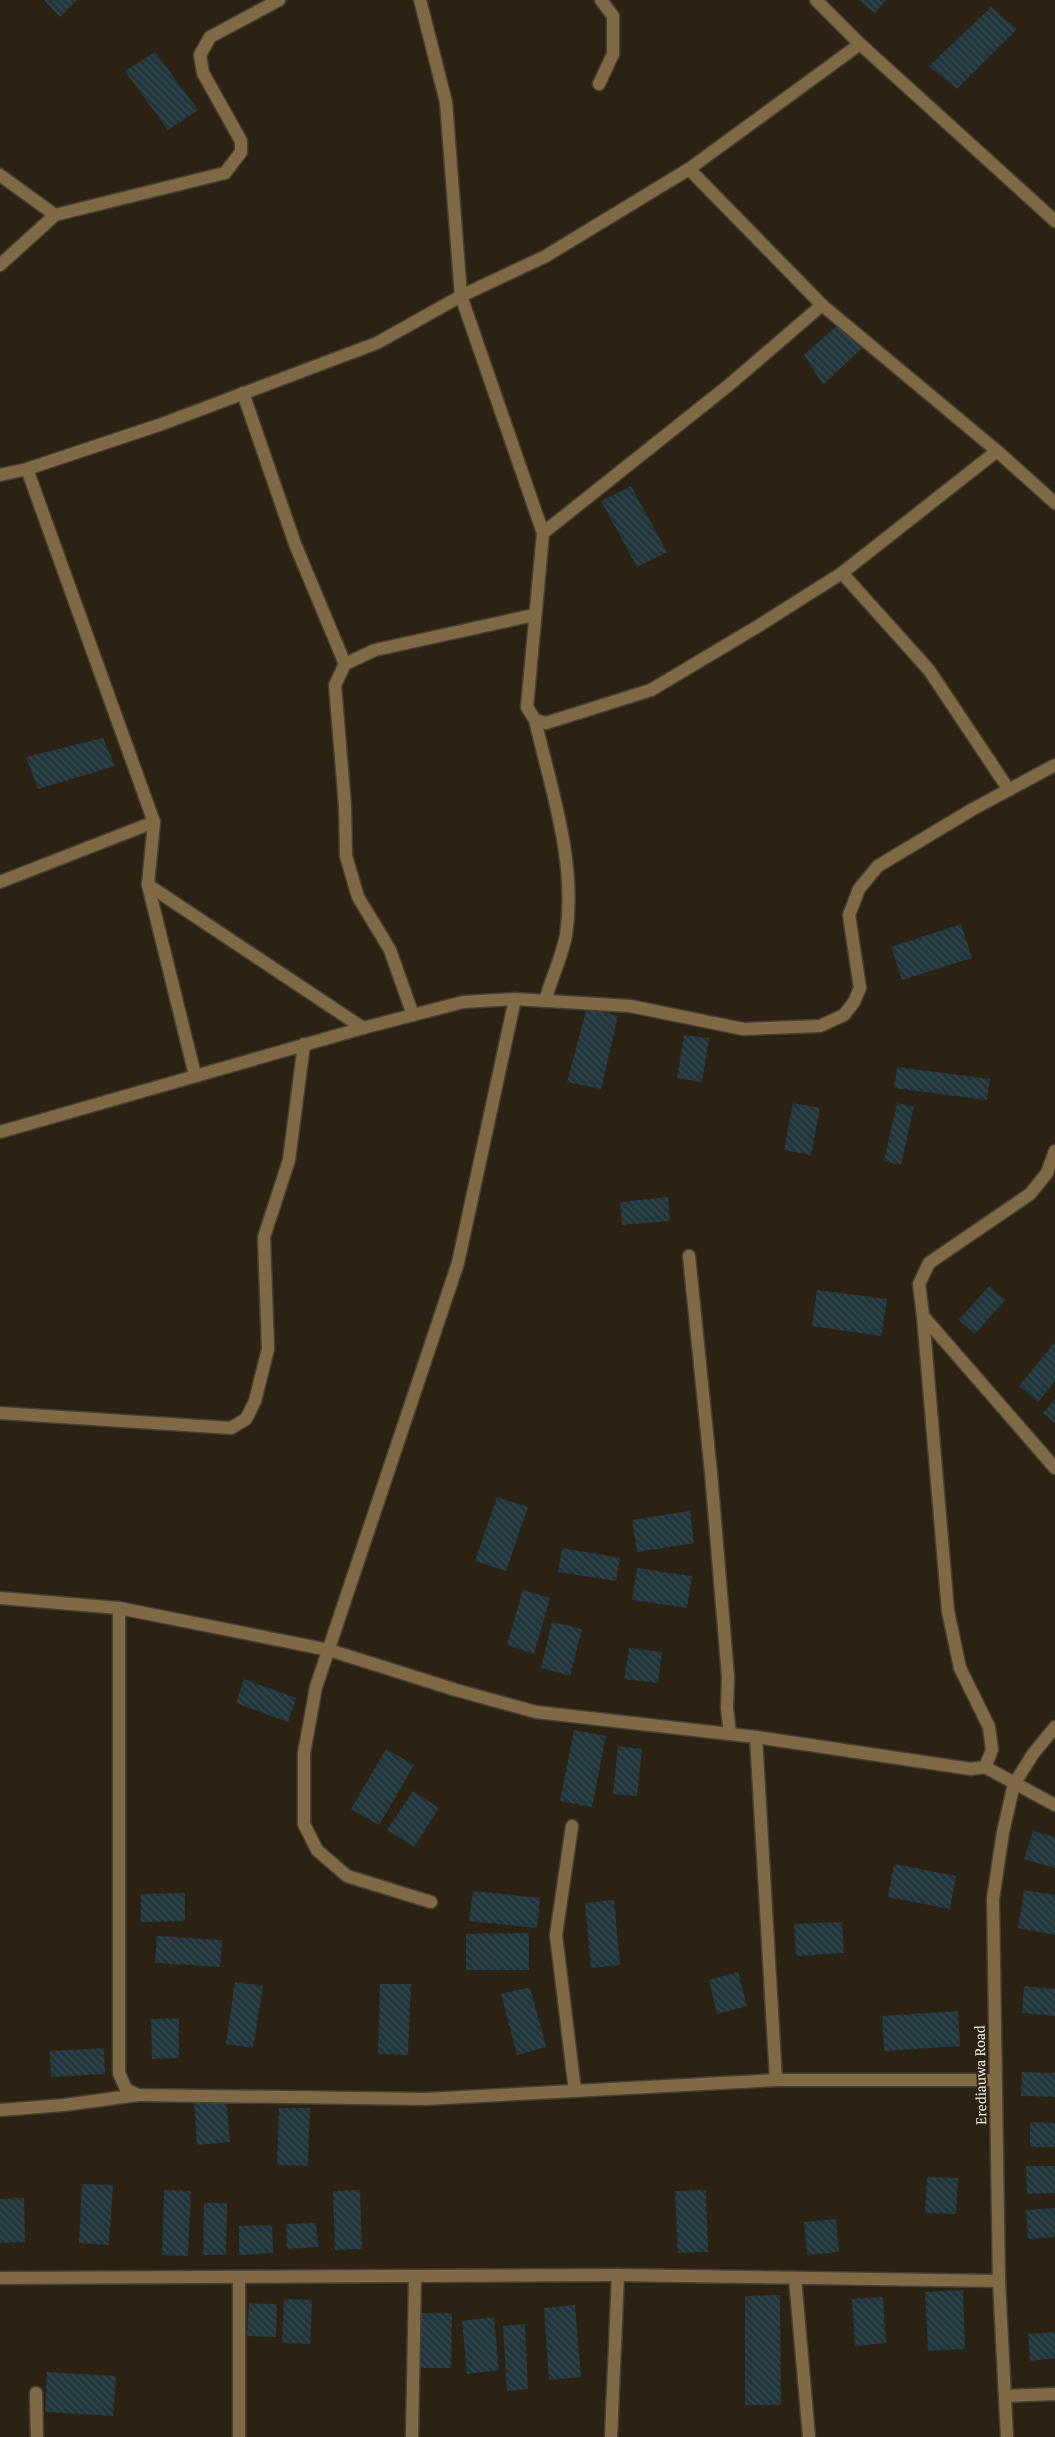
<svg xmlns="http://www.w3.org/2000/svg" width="1055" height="2437" font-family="'PT Serif',serif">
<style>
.building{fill:url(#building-back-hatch)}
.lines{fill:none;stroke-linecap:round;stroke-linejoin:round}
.minor-casing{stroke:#473f31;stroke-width:15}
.tertiary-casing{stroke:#473f31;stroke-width:15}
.minor{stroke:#7f6a45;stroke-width:12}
.tertiary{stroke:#7f6a45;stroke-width:12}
.labels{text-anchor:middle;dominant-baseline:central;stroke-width:4;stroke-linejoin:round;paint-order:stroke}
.street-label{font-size:14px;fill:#f6f0e6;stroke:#2b2213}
</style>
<defs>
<pattern id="building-back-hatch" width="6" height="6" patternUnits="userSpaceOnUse" patternTransform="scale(1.25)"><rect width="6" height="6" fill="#22363d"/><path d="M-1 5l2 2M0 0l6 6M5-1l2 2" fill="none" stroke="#384a50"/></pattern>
</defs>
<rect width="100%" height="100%" fill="#2b2213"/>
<g class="building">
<polygon points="44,0 77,0 60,17"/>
<polygon points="858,0 886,0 875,13"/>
<polygon points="991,7 1017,29 957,89 929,66"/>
<polygon points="155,52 198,110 168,130 125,71"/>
<polygon points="839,324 863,347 823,385 804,355"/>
<polygon points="631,486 667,552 637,567 601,501"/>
<polygon points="103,738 115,766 38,789 26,757"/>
<polygon points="961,924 972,958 902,980 891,947"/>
<polygon points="587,1007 618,1016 601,1089 567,1082"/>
<polygon points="684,1035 709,1038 702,1082 677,1078"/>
<polygon points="897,1067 990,1079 987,1100 894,1088"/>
<polygon points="793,1103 820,1108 811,1155 784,1150"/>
<polygon points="897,1103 914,1107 901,1165 884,1161"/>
<polygon points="668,1197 670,1221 622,1225 620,1202"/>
<polygon points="989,1286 1005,1300 975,1334 959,1320"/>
<polygon points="817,1290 887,1299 881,1336 812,1326"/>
<polygon points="1055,1342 1055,1381 1038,1402 1019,1386"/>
<polygon points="1055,1399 1055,1423 1043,1413"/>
<polygon points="497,1497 528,1507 506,1571 475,1561"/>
<polygon points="690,1511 694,1543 637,1552 632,1520"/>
<polygon points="562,1548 620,1558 616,1581 558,1572"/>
<polygon points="637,1568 692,1576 687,1608 632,1600"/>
<polygon points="523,1590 550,1598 534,1654 507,1645"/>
<polygon points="552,1622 582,1629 570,1676 541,1668"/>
<polygon points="629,1648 662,1652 658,1683 624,1679"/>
<polygon points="244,1679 296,1698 288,1722 236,1703"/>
<polygon points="574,1730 606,1736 592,1807 560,1801"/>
<polygon points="618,1746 642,1749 637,1796 613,1794"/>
<polygon points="386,1749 414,1765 379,1825 351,1809"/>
<polygon points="413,1791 439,1808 414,1847 387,1830"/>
<polygon points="1033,1831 1055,1837 1055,1868 1024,1859"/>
<polygon points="894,1864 956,1876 950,1909 888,1897"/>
<polygon points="1024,1890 1055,1895 1055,1935 1018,1928"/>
<polygon points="473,1891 540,1898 537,1928 469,1921"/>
<polygon points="185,1893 185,1921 141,1922 141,1894"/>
<polygon points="614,1900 620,1965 591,1968 585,1903"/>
<polygon points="842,1922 844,1953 796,1956 794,1924"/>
<polygon points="529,1933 529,1970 466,1970 466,1934"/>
<polygon points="157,1936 222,1940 220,1967 155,1963"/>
<polygon points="738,1972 747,2006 717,2014 709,1980"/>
<polygon points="235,1982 263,1986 253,2048 226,2044"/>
<polygon points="380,1984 411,1984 408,2055 378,2054"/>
<polygon points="1024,1986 1055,1989 1055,2016 1022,2013"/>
<polygon points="530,1987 546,2047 517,2055 501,1994"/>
<polygon points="958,2011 960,2046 884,2051 882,2016"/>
<polygon points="179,2018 179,2058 152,2059 151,2019"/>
<polygon points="104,2048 105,2074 51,2077 50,2051"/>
<polygon points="1022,2072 1055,2073 1055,2097 1021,2096"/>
<polygon points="226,2097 230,2142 197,2145 194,2100"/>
<polygon points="279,2108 310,2108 308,2166 277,2165"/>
<polygon points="1030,2122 1055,2123 1055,2147 1030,2147"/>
<polygon points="1026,2166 1055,2166 1055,2193 1027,2194"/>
<polygon points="927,2177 958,2178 956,2214 925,2213"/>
<polygon points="82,2184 113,2185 109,2245 79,2243"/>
<polygon points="164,2190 191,2191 188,2256 162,2255"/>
<polygon points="360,2190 362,2249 335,2250 333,2191"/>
<polygon points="706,2190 708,2252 678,2253 675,2191"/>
<polygon points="24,2198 25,2242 0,2243 0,2199"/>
<polygon points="204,2203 227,2203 226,2255 203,2255"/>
<polygon points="1055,2208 1055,2237 1028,2239 1026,2210"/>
<polygon points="836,2219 839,2252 807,2255 804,2222"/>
<polygon points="316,2223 318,2247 287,2249 286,2224"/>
<polygon points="272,2225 273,2253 239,2255 239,2226"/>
<polygon points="963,2290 965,2349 928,2351 925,2292"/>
<polygon points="780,2295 781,2405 745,2405 745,2296"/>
<polygon points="883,2297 886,2343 855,2346 852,2299"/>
<polygon points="284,2299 312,2300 310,2344 282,2343"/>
<polygon points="249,2303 277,2304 276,2337 247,2336"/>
<polygon points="575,2305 581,2377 549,2380 544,2308"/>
<polygon points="420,2313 452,2313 451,2368 419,2368"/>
<polygon points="494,2317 499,2370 467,2374 462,2321"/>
<polygon points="525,2324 528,2389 507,2391 503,2326"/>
<polygon points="1055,2332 1055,2358 1030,2361 1028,2334"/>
<polygon points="47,2372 116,2376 113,2416 45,2412"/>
</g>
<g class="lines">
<defs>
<g id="minor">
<path d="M420,0L446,102L461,296L543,533L527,707L535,720C551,789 577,863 566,935C562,957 551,979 545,1001"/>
<polyline points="816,0 860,44 1055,221"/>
<polyline points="599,84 613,54 613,16 601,0"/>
<polyline points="689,169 822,305 997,451 1055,503"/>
<polyline points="0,175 55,215"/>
<polyline points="0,265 55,215 225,173 241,152 241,141 203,73 200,55 210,37 279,0"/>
<polyline points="243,393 295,544 345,664"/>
<polyline points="27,469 154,822 148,885 195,1075"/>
<polyline points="0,475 27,469 162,424 377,343 461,296 546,256 689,169 860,44"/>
<polyline points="543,533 729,385 822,305"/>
<polyline points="842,573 929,670 1009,790"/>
<polyline points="535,720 546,723 651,690 755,628 842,573 997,451"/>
<polyline points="0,882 154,822"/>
<polyline points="148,885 363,1028"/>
<polyline points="413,1015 390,950 358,897 346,856 345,806 335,685 345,664 375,650 534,615"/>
<polyline points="0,1132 363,1028 463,1002 515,999 630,1006 743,1029 820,1026 844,1015 854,1002 860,988 849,915 859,889 878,866 973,809 1055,765"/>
<polyline points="689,1256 711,1473 728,1677 727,1708 730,1734"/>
<polyline points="923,1316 1055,1468"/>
<polyline points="0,1413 231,1428 246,1419 255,1401 268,1349 264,1237 289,1160 304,1044"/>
<polyline points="0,1598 119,1608 329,1650 456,1690 536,1712 756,1737 971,1769 985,1767 1055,1805"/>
<polyline points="119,1608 119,2073 126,2089 138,2095 425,2099 776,2080 995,2080"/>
<polyline points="756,1737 776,2080"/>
<polyline points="985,1767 992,1750 989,1727 960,1668 948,1611 923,1316 919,1284 929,1263 1030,1194 1047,1173 1055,1151"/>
<polyline points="572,1826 556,1935 575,2091"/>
<polyline points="431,1902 347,1876 317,1850 304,1824 304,1753 316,1687 458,1263 515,999"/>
<polyline points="0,2110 64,2105 138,2095"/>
<polyline points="0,2278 618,2275 999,2281"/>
<polyline points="239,2278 239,2437"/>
<polyline points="795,2278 809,2437"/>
<polyline points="36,2393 37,2437"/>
<polyline points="1005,2396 1055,2394"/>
<polyline points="412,2437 415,2278"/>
<polyline points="611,2437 618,2275"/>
</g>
<polyline id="tertiary" points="1007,2437 999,2281 993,1899 1003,1832 1014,1784 1033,1754 1055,1727"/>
</defs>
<use href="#minor" class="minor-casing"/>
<use href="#tertiary" class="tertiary-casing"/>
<use href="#minor" class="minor"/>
<use href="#tertiary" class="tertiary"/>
</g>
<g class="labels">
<g class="street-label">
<text transform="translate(980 2075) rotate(-91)">Erediauwa Road</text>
</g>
</g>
</svg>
